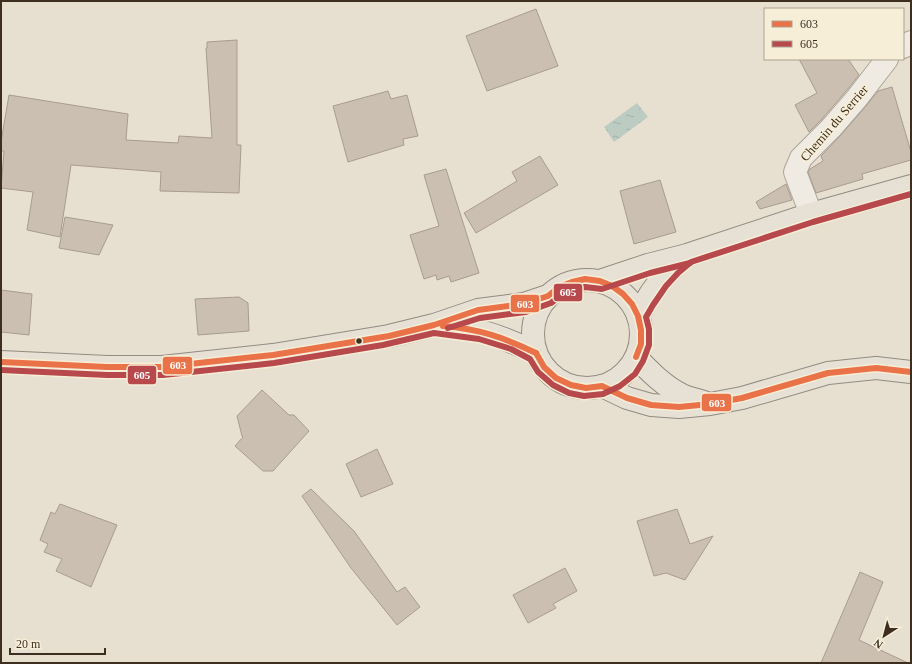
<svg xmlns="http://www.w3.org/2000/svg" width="912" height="664" font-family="Georgia,serif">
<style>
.water{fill:url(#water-ripples)}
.building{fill:#cbbfb2;stroke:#a89c90}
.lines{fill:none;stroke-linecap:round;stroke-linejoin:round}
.minor-casing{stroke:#ada599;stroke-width:24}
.major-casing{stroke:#928b80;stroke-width:24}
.minor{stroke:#efebe3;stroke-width:22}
.major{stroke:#e6e1d4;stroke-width:22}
.bus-1-casing{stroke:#f7eed8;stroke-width:9}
.bus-2-casing{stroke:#f7eed8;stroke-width:9}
.bus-1{stroke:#e97249;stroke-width:6}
.bus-2{stroke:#b7484b;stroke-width:6}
.bus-dot{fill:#3d2e20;stroke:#f7eed8;stroke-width:1.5}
.labels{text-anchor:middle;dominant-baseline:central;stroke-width:4;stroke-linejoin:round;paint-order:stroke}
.street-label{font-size:13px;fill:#3d2e20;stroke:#f7eed8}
.line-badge{stroke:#f7eed8;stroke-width:1.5}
.badge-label{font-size:11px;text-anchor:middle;font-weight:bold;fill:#fff}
</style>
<defs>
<pattern id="water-ripples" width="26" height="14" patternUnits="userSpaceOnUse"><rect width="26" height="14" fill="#bcccc2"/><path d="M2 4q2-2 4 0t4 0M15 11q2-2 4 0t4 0" fill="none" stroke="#a2b0a6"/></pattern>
</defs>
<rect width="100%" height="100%" fill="#e7e0d1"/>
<polygon class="water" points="637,103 648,117 614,142 604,127"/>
<g class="building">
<polygon points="536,9 558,66 487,91 466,36"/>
<polygon points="237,40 237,145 241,145 239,193 160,191 161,172 71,165 60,237 27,230 33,192 1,188 4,151 1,151 1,142 9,95 128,114 126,140 178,143 179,136 212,138 206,48 207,48 207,42"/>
<polygon points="799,59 848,59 859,75 847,90 822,119 809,132 795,105 817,93"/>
<polygon points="892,87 911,152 911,160 862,174 863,179 816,193 808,172 810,169 823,161 821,156 840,136 866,106 878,91"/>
<polygon points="388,91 391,99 407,95 418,136 403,139 404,145 348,162 333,106"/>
<polygon points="540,156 558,185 476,233 464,213 517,181 512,172"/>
<polygon points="446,169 479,273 451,282 449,276 437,280 436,275 424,279 410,235 439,226 424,175"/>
<polygon points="660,180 676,232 634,244 620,191"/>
<polygon points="786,184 792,200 760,209 756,202"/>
<polygon points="65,217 113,225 99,255 59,248"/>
<polygon points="1,290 32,294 29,335 1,332"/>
<polygon points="239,297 248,303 249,331 198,335 195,299"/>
<polygon points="262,390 289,415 294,415 309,431 273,471 263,471 235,446 243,437 242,436 237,416"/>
<polygon points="377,449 393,484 361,497 346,464"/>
<polygon points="311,489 354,531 397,592 405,587 420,607 397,625 351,568 302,496"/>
<polygon points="60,504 117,525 91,587 56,571 62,559 44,552 48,544 40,540 51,512 55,514"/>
<polygon points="677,509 690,544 713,536 685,580 666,573 654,576 637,521"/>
<polygon points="565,568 577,591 553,604 556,608 528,623 513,595"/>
<polygon points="860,572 883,582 859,640 908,663 821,663"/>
</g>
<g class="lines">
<defs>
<g id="minor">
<polyline points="903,47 911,42"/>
<polyline points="811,214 795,172 801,158 831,128 857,98 887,59"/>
</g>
<g id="major">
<circle cx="587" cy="334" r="54"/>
<polyline points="600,281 648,265 687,255 811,214 911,186"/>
<path d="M638,316C642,309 645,303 649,296C658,281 671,269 684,257"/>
<path d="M439,325C453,327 467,328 480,331C499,336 518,344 536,353"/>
<path d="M636,357C650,372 664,386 682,395C689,398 697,400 704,402"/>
<polyline points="1,362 107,367 162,367 273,355 389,336 434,325 478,310 524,304 548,296"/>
<polyline points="602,386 627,398 651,405 679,407 710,404 742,398 828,373 876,368 911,372"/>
</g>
</defs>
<use href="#minor" class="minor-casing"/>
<use href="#major" class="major-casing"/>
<use href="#minor" class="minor"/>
<use href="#major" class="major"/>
<defs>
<g id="bus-1">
<path d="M443,326C479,329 503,337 536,353"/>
<polyline points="536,353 544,367 556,378 571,385 586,388 602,386 627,398 651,405 679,407 710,404 742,398 828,373 876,368 911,372"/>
<polyline points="1,362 107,367 162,367 273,355 389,336 434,325 478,310 524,304 548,296 559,287 572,282 585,279 600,281 612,286 623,294 632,304 638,316 641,330 641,344 636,357"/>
</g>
<g id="bus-2">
<polyline points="448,328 480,318 526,312 551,303 563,294 574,290 585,287 602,289 650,273 690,263"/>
<polyline points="1,370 107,375 163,375 274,363 383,345 434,333 479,339 511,349 530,359 538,372 553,385 569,393 584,396 603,394 620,386 635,374 643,361 649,345 649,329 646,317 653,305 666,286 678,273 691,262 813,222 911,194"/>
</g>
</defs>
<use href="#bus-1" class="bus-1-casing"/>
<use href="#bus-2" class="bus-2-casing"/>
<use href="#bus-1" class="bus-1"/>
<use href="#bus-2" class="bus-2"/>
</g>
<circle class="bus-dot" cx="359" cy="341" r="3.5"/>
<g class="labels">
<g class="street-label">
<text transform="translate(834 123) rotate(-49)">Chemin du Serrier</text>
</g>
</g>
<g class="line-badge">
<rect x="553" y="283" width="30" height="19" rx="4" fill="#b7484b"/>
<rect x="510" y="294" width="30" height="19" rx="4" fill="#e97249"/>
<rect x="162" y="356" width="31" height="19" rx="4" fill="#e97249"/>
<rect x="127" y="365" width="30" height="20" rx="4" fill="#b7484b"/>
<rect x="701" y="393" width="31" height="19" rx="4" fill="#e97249"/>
</g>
<g class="badge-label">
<text x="568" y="296">605</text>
<text x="525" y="308">603</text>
<text x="178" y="369">603</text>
<text x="142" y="379">605</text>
<text x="717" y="407">603</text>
</g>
<rect width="912" height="664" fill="none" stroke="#3d2e20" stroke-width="4"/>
<rect x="764" y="8" width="140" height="52" fill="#f7eed8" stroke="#ada18e"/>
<rect x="772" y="21" width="20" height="6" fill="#e97249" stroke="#ada18e"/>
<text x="800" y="28" font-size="12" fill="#3d2e20">603</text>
<rect x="772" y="41" width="20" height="6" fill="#b7484b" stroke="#ada18e"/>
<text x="800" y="48" font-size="12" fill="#3d2e20">605</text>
<g transform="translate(884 636) rotate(216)" stroke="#f7eed8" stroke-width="3" paint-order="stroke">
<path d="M0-3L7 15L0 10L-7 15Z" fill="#3d2e20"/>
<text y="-6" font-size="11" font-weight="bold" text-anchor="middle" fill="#3d2e20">N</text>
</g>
<path d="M10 648v6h95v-6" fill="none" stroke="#3d2e20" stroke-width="2"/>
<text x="16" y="648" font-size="12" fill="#3d2e20" stroke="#f7eed8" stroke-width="3" paint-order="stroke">20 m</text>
</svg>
